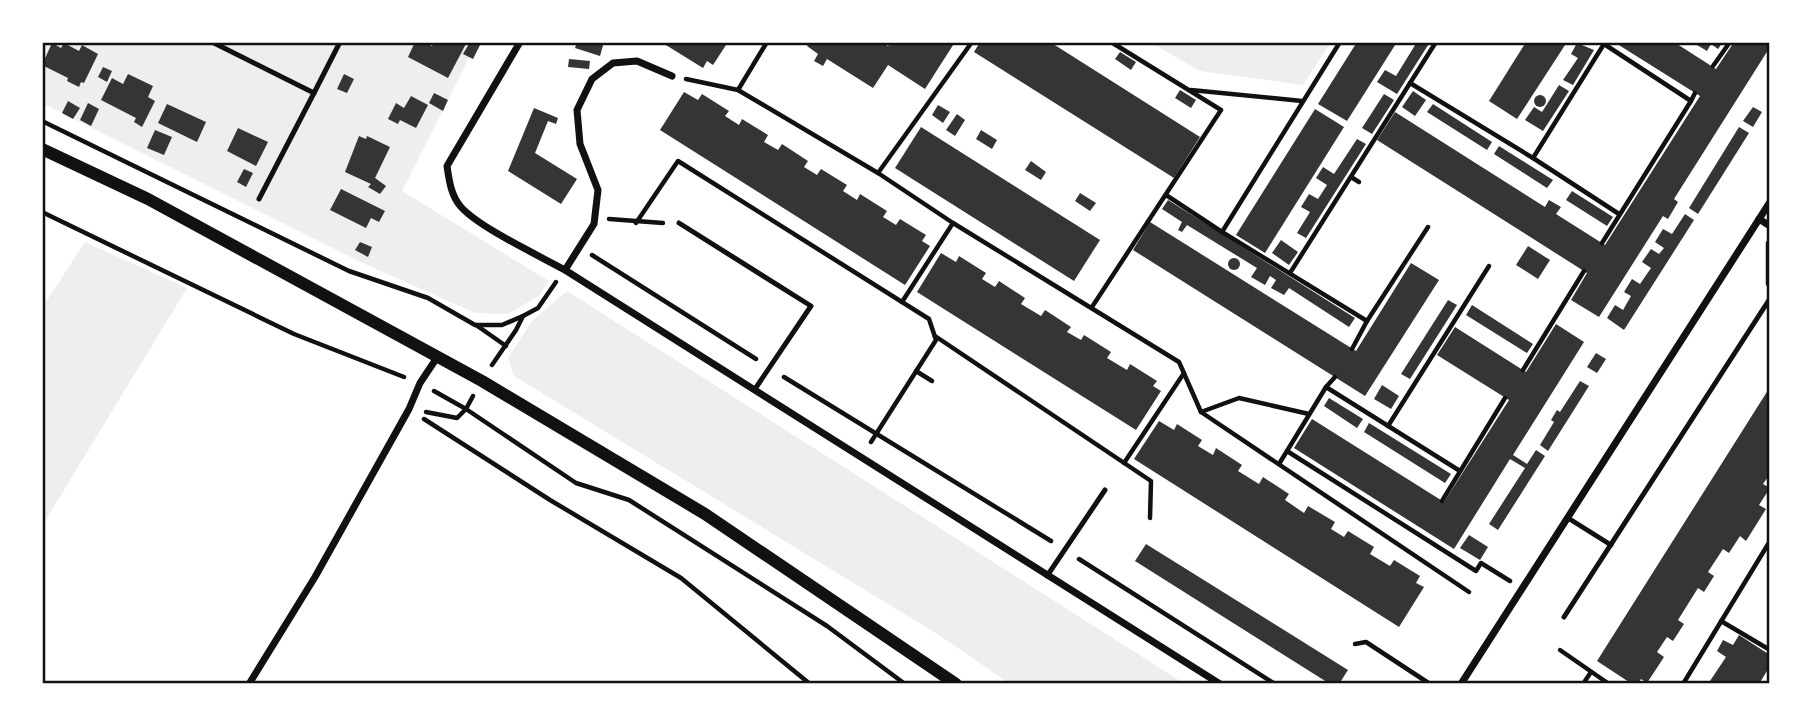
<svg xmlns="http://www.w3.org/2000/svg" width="1812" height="726" font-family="Poppins,sans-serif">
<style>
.green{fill:#eee}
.building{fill:#353535}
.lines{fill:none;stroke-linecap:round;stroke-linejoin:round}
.path{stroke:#111;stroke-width:4.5}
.service{stroke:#111;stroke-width:5}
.minor{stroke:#111;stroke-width:7}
.tertiary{stroke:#111;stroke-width:12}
.neatline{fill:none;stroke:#111;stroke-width:2.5}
</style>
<rect width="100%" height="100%" fill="#fff"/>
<g class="green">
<polygon points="42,42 477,42 402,191 549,281 539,296 508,314 475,313 365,264 42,103"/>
<polygon points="1150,42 1331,42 1303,85 1200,71"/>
<polygon points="85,242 187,288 42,526 42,308"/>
<polygon points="567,291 1185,684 1010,684 939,635 514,376 508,358 532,321"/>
</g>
<g class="building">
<polygon points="415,42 425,42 432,46 434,42 467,42 448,78 408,57"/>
<polygon points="470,42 480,45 473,59 463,54"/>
<polygon points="577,42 604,42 600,56 575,48"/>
<polygon points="661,42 728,42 713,65 707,61 703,68"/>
<polygon points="810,42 882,42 888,46 891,42 901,44 903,42 955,42 925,89 888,65 873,88 827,59 823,66 814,61 818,54 807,46"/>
<polygon points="980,42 1050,42 1200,137 1174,178 974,52"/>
<polygon points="1357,42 1397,42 1347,121 1318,104"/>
<polygon points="1417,42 1430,42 1397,94 1377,82 1385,70 1396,76"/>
<polygon points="1526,42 1567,42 1517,119 1489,101"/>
<polygon points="1614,42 1674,42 1716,69 1734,42 1770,42 1770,47 1674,199 1678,202 1668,219 1663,216 1599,317 1571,300 1587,273 1377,140 1395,112 1545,207 1549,200 1561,207 1556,214 1605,245 1700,96"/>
<polygon points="1692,42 1723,42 1718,49 1711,44 1707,51"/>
<polygon points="52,43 61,48 64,43 79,51 82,45 98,54 84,83 81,82 79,87 67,81 68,78 42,65"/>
<polygon points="1577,43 1594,50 1573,85 1563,80 1578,58 1571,54"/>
<polygon points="1120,52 1136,62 1131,70 1115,59"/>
<polygon points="569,59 590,61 589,69 568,67"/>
<polygon points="103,67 112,71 107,82 98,77"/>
<polygon points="128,74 153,86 148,97 155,101 142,127 134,122 136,118 101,100 112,78 123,84"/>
<polygon points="344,74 354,79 347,93 337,89"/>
<polygon points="1559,85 1569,91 1543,131 1525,120 1534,107 1542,112"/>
<polygon points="1180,90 1196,100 1191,108 1175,98"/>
<polygon points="1413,91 1426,100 1415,116 1402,107"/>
<polygon points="684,92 698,100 702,94 729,111 725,116 739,125 742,119 768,135 764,142 778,150 782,144 808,161 804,167 817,175 821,169 847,185 843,191 857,200 860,194 887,211 883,217 896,225 900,219 926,235 922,241 930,246 905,285 660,130"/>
<polygon points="434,93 448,100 443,111 429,103"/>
<polygon points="1384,94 1394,100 1372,134 1362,128"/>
<circle cx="1540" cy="101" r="6"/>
<polygon points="411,96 428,105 416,128 400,120 398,124 388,119 396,103 404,108"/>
<polygon points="68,101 80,108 73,119 62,113"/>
<polygon points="88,103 99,109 91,126 80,120"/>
<polygon points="167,104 206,122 197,142 158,123"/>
<polygon points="1433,104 1492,142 1487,150 1427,112"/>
<polygon points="938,105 950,112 943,123 932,115"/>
<polygon points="1753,107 1762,112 1753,127 1743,121"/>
<polygon points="534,108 558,118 556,124 548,121 535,153 577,179 561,204 508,171"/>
<polygon points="1315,109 1344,127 1265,253 1236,235"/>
<polygon points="957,114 965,120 955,136 946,130"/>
<polygon points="921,127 1100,240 1074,281 895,168"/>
<polygon points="1739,127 1749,133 1698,214 1689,208"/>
<polygon points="238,128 268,142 256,166 227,151"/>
<polygon points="155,130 172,137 164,155 147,148"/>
<polygon points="981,130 997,140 992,149 976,139"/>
<polygon points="359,136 366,139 367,136 390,147 375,178 386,186 380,194 368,187 371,184 345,172"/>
<polygon points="1357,139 1366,144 1306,238 1297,233 1310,212 1301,207 1309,194 1318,199 1327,185 1316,178 1323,167 1334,174"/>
<polygon points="1499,146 1553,180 1547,188 1494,154"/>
<polygon points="1031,161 1046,172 1041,180 1025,170"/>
<polygon points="244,169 253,173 246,187 237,182"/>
<polygon points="341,189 385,211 379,222 371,218 366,228 330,210"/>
<polygon points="1572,191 1613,217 1607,226 1566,200"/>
<polygon points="1080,193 1096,203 1090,211 1075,201"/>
<polygon points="1168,200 1355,318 1349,327 1289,288 1284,295 1271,288 1276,280 1270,276 1265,285 1251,277 1257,268 1187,225 1182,232 1178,230 1182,222 1162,209"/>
<polygon points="1685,214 1694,220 1624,330 1607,318 1615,305 1623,310 1631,296 1624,292 1632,279 1640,284 1651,268 1642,262 1651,249 1659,254 1664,248 1655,242 1663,229 1672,234"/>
<polygon points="1150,222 1356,351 1411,263 1439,280 1365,396 1133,250"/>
<polygon points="1281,240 1298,252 1289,265 1272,253"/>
<polygon points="360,242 372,247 368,257 355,250"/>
<polygon points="1528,246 1550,260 1538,279 1516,265"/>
<polygon points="941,253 956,262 959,256 986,273 982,279 995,287 999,281 1025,298 1021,304 1041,316 1045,310 1071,327 1067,332 1081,340 1084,335 1111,352 1107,358 1127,370 1130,364 1157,381 1153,386 1161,391 1136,430 917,292"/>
<circle cx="1234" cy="264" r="6"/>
<polygon points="1448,300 1457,305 1410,379 1401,374"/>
<polygon points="1472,305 1533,344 1527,353 1466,315"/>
<polygon points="1556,324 1584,342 1513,455 1527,464 1536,450 1545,456 1498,530 1489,524 1525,468 1510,459 1454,549 1294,448 1312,419 1444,502 1509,400 1437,355 1455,327 1526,372"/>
<polygon points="1596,353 1606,359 1597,373 1587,367"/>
<polygon points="1580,381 1589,386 1548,451 1540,445 1554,422 1551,420 1557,410 1560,412"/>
<polygon points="1382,385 1399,396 1391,409 1374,399"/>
<polygon points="1770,387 1770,474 1763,484 1770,488 1759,505 1766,509 1746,541 1740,536 1729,553 1723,549 1708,572 1714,576 1704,592 1698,588 1678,620 1684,624 1673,641 1667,637 1657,652 1664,657 1647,683 1641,679 1638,684 1632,684 1597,661"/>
<polygon points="1329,398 1363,419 1357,428 1324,406"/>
<polygon points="1159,421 1174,430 1177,424 1202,440 1198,446 1213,455 1216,448 1242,465 1238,471 1259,484 1263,477 1289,494 1285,500 1304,513 1308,506 1335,522 1331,529 1344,537 1348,531 1374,547 1370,554 1390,566 1394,560 1420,576 1416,583 1424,587 1399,627 1134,459"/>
<polygon points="1369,423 1451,474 1445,483 1364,432"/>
<polygon points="1469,535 1488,547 1480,560 1460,548"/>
<polygon points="1146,544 1348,670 1339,684 1330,684 1135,561"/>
<polygon points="1739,635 1770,655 1770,666 1759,684 1708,684 1726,657 1717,651 1723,640 1733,645"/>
</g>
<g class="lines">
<g class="path">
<polyline points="1713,66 1730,42"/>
<polyline points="686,79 738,90 878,173 953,223 1179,362 1201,412 1469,592"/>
<polyline points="1410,83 1533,158 1619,214"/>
<polyline points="738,90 767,42"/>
<polyline points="1191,90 1302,101"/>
<polyline points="1691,101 1695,93"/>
<polyline points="42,121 349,271 428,298 475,325 502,325 523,316"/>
<polyline points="1533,158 1604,44 1691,101 1602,243"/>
<polyline points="878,173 972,42"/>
<polyline points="1351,177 1359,182"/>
<polyline points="1166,195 1222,232 1367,321"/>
<polyline points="42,212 294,334 404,377"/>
<polyline points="609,219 663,223"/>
<polyline points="636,223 678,161 929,319 936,340 871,442"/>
<polyline points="1222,232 1340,42"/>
<polyline points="1768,243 1768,284"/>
<polyline points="592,255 756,359"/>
<polyline points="1290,273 1436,42"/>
<polyline points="902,302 953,223"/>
<polyline points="1092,307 1221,110 1111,42"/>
<polyline points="476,325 506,346"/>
<polyline points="935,336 1151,481 1150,518"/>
<polyline points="1352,349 1367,321 1428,227"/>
<polyline points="492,365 516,330 523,316 538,308 556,282"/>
<polyline points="1523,370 1584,271"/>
<polyline points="916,371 932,381"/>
<polyline points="784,377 1051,541"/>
<polyline points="1326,387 1335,377"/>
<polyline points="434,391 466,409 576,483 629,500 827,626 905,684"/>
<polyline points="426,412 457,418 466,409 473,396"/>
<polyline points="1201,412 1239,398 1309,414"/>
<polyline points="424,419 550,500 681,578 810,684"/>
<polyline points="1388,426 1489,266"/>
<polyline points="1124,463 1184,373"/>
<polyline points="1279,464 1287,451"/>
<polyline points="1460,471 1326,387 1287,451 1476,571 1481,563 1510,581"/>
<polyline points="1442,501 1505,398"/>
<polyline points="1079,559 1275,684"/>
<polyline points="1721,621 1770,650"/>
<polyline points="1355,644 1366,642 1430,684"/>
<polyline points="1560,650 1609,684"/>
<polyline points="1583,684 1591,672"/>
<polyline points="1683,684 1770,541"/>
</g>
<g class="service">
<polyline points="212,42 314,93 340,42"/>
<polyline points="259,199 314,93"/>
<polyline points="679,223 811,306 755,389"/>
<polyline points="1568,518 1611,545"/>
<polyline points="1047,576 1105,490"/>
<polyline points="1564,617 1769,300"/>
</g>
<g class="minor">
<path d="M520,42L447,166C449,180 451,196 461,207C480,228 538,255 565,270L1220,684"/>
<polyline points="1759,219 1770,226"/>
<polyline points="565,270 594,224 598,190 580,144 577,110 592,79 613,63 637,61 672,76"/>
<polyline points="249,684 315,577 409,409 420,383 438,356"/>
<polyline points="1461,684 1770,202"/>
</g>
<polyline class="tertiary" points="42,149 148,199 482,381 705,514 956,684"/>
</g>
<rect width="1812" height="726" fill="none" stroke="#ffffff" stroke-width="88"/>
<rect x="44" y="44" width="1724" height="638" class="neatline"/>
</svg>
